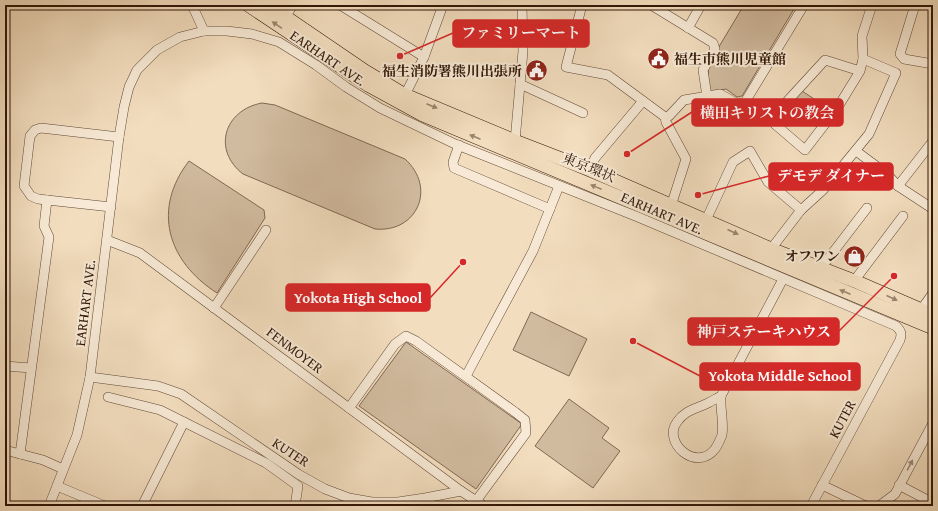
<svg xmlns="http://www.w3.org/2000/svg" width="938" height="511" font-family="'Gentium Book Plus','Noto Serif JP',serif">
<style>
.green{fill:#d1bb9f;stroke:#816853}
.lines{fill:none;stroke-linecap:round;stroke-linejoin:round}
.minor-casing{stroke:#614835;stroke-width:10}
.highway-casing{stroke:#311607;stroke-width:14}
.minor{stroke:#f7e9d5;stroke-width:9}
.highway{stroke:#f2ddbe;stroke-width:13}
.oneway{fill:#9b836c}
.oneway2{fill:#9e8a78}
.labels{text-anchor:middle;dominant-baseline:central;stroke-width:4;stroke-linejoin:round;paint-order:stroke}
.street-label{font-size:14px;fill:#311607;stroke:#f7e9d5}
.poi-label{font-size:14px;font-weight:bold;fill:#311607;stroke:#f7e9d5;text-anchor:end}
.leader{fill:none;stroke:#d62828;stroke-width:1.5}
.callout-dot{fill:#d62828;stroke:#f7e9d5;stroke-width:1.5}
.callout{fill:#d62828;stroke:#d62828;stroke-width:1.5}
.callout-label{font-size:15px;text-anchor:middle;font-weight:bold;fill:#fff}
</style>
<rect width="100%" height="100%" fill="#f2ddbe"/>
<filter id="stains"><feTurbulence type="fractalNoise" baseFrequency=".005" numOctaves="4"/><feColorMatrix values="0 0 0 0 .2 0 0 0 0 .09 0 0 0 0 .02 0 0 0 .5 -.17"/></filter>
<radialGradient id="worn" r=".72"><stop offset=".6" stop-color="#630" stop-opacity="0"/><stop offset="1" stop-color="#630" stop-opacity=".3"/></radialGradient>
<g class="green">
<polygon points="744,5 792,5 794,9 742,96 737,97 726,89 709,92 708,65"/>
<polygon points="802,91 831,110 818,128 790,105"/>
<path d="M262,103L275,105L405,159C437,188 417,233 375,229L243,174C212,150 224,110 262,103Z"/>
<path d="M189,161L264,210L265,218L217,293C167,261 152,209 189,161Z"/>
<polygon points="531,312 587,339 569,376 513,350"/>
<polygon points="406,342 522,424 476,489 359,406"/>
<polygon points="569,399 609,428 602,438 620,451 593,488 535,446"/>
</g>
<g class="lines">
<defs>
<g id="minor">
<polyline points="192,5 204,31"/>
<polyline points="340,5 424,57"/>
<polyline points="582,5 566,67 608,75 665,117 669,116 684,100 720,94 738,104 745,102 804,5"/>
<polyline points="651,5 713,43 715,49 703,70 707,97"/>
<polyline points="915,5 900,54 904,59 933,64"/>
<polyline points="285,17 293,5"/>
<polyline points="688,28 701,5"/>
<polyline points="860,71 838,107 805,150 770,120 825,60 860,71 863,59 862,36 872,5"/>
<polyline points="520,84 583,113"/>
<polyline points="405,95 424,57 443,5"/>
<polyline points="665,117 666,122 686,159 671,206"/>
<polyline points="459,145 453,162 454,168 550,209"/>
<polyline points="513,145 515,141 523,51 522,5"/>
<polyline points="856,151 887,174 898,186 933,209"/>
<polyline points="842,168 855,178"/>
<polyline points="590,170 595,158 643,101"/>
<polyline points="898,186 933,141"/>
<polyline points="47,200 44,226 49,237 20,454 43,460 63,469"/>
<polyline points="111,207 38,199 31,196 24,186 30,136 35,130 41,128 119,137"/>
<polyline points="706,220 733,162 750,151 768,182 801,210"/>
<polyline points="107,240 140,253 461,491 484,506"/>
<polyline points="771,249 801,210 823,190 869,134 896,73 863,59"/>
<polyline points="821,268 867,208"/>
<polyline points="854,281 903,216"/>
<polyline points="214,308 266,230"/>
<polyline points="921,310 933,293"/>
<polyline points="5,366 31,368"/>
<polyline points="466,376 533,251 559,186"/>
<polyline points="90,377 158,386 181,394 298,474 325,489 349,498 372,502 398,502 425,498 461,491"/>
<path d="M721,396C720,409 724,423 722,435C720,440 718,445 715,449C696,473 662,442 677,422C685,410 696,409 708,403C712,401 717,398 721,396Z"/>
<polyline points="721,396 783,279"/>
<polyline points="108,397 160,410 266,463 298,486 295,506"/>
<polyline points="349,408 395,344 406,336 416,341 515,412 525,420 526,433 476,501"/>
<polyline points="5,450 20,454"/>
<polyline points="822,485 866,506"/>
<polyline points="899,485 933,503"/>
<polyline points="57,486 105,506"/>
<path d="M49,506L77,435L90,377L119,137L124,107L129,87L137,70L157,50L180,37L204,31H227L252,34L279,42L316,65L346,87L380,108L455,144L638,217L896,326C901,331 902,333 900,340L811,506"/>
<polyline points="142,506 184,422"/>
<polyline points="879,506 895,494 933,423"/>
</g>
<g id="highway">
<polyline points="248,5 368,85 423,115 933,328"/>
<polyline points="268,5 365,71 405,95 515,141 590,170 771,249 857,282 933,315"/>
</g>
</defs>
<use href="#minor" class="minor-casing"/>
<use href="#highway" class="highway-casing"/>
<use href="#minor" class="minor"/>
<use href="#highway" class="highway"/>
</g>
<defs><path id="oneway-solid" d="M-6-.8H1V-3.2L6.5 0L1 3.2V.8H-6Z"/></defs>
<g class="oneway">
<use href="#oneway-solid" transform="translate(277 25) rotate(-146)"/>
<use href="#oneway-solid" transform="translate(432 106) rotate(23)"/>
<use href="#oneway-solid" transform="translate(475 137) rotate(-157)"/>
<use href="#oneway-solid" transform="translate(596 187) rotate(-158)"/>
<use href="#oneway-solid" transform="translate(733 232) rotate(24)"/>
<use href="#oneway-solid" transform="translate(845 292) rotate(-157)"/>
<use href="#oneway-solid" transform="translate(892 298) rotate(24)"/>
</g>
<use class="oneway2" href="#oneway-solid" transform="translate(910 465) rotate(-62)"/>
<defs>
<symbol id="civic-disc" viewBox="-11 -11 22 22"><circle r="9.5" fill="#8f2418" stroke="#f7e9d5"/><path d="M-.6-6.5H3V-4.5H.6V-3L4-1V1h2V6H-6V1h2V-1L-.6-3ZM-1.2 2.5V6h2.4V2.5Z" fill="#fff"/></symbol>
<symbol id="shop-disc" viewBox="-11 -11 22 22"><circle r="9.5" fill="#8f2418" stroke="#f7e9d5"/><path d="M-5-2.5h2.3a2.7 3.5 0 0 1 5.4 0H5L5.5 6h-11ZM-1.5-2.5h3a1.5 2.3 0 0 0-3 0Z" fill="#fff"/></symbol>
</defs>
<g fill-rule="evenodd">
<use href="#civic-disc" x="646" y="46" width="25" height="25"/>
<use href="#civic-disc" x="524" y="58" width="25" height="25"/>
<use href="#shop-disc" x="842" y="244" width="25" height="25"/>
</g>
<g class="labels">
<g class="street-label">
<text transform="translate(328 58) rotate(34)">EARHART AVE.</text>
<text transform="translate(589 167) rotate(22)">東京環状</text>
<text transform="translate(662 213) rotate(23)">EARHART AVE.</text>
<text transform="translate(85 303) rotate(-83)">EARHART AVE.</text>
<text transform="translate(295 350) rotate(37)">FENMOYER</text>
<text transform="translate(842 419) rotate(-62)">KUTER</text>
<text transform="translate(291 452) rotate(33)">KUTER</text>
</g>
<g class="poi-label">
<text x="674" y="59" text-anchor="start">福生市熊川児童館</text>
<text x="522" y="71">福生消防署熊川出張所</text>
<text x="840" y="256">オフワン</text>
</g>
</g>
<path class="leader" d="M400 56L453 33M627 154L692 112M698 195L769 176M463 262L430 298M894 276L839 331M633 341L700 376"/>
<g class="callout-dot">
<circle cx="400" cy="56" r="4"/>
<circle cx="627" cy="154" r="4"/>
<circle cx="698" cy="195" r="4"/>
<circle cx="463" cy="262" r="4"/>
<circle cx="894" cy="276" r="4"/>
<circle cx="633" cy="341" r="4"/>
</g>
<g class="callout">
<rect x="453" y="20" width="136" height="27" rx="4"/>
<rect x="692" y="99" width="151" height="27" rx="4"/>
<rect x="769" y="163" width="124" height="27" rx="4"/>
<rect x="286" y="284" width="144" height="27" rx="4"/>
<rect x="688" y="318" width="151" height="27" rx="4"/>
<rect x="700" y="363" width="160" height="27" rx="4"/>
</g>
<g class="callout-label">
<text x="521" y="38">ファミリーマート</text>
<text x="767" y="118">横田キリストの教会</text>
<text x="831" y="181">デモデ ダイナー</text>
<text x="358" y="303">Yokota High School</text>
<text x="764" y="337">神戸ステーキハウス</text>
<text x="780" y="381">Yokota Middle School</text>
</g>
<rect width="938" height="511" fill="none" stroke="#f2ddbe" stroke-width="20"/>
<rect x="6" y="6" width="926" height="499" fill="none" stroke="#311607" stroke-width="2"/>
<rect x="10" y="10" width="918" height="491" fill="none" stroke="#311607"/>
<rect width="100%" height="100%" filter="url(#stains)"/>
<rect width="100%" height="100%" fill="url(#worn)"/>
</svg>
